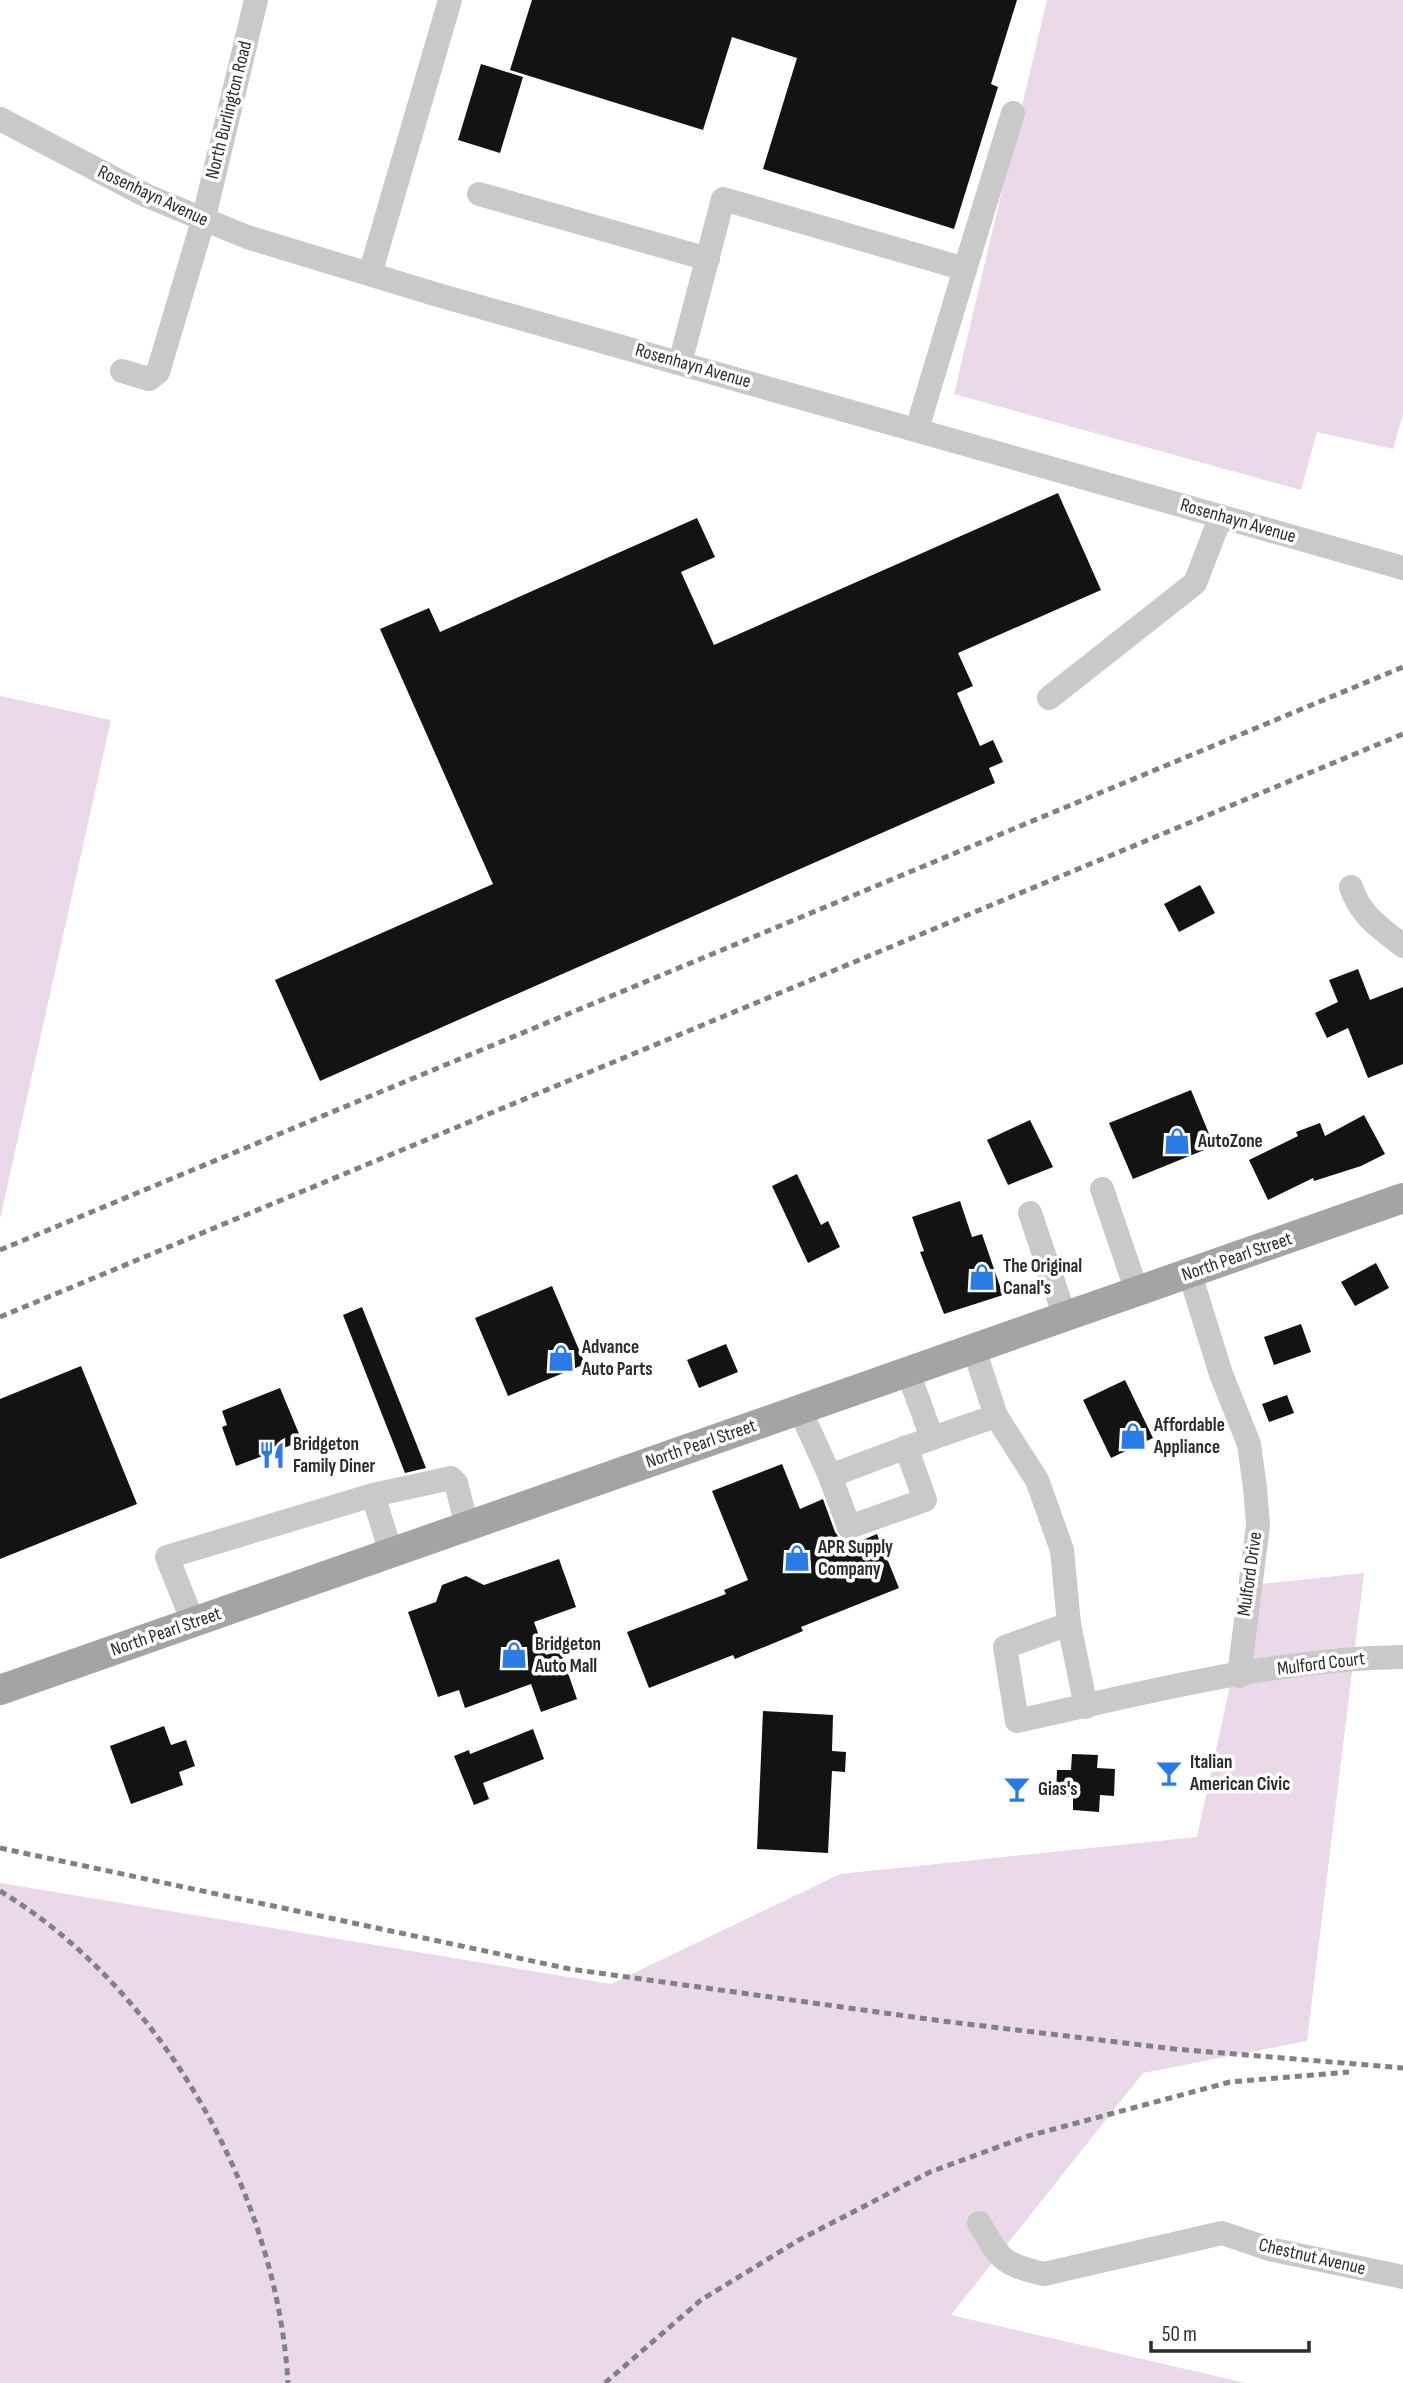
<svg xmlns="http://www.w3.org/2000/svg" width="1403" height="2383" font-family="'Sofia Sans Condensed',sans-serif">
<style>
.green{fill:#ead9e8}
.building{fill:#131313}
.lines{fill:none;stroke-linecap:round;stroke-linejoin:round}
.minor{stroke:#c9c9c9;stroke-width:24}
.major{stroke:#a4a4a4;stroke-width:30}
.rail{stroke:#818181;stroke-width:5;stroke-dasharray:7 5;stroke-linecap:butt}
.labels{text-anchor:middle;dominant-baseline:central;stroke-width:7;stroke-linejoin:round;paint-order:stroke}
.street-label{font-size:19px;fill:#2c2c2c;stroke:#fff}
.poi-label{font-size:19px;font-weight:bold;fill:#2c2c2c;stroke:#fff;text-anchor:start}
</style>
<rect width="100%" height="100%" fill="#fff"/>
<g class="green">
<polygon points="1047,0 1403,0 1403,414 1393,449 1317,432 1301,490 954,394"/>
<polygon points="0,696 111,720 0,1219"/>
<polygon points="1364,1573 1307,2041 1143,2073 951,2315 1246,2383 0,2383 0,1883 611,1984 840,1874 1197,1837 1252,1585"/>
</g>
<g class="building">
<polygon points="532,0 1017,0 991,84 998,87 954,229 763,169 797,58 732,37 703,130 510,70"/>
<polygon points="481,64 523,77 500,153 458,140"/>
<polygon points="1058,493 1101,590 958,653 973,686 957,693 980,746 993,740 1003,762 989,768 995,783 320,1081 275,980 493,884 380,629 429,608 440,632 697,518 715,557 681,572 714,645"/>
<polygon points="1200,885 1215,913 1179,932 1164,904"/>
<polygon points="1358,969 1370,1000 1403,987 1403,1064 1368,1078 1348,1028 1327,1038 1315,1013 1338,1002 1329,980"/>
<polygon points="1191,1090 1214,1146 1133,1179 1109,1123"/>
<polygon points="1364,1115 1385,1154 1361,1166 1314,1181 1313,1178 1268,1200 1249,1160 1298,1136 1296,1132 1320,1123 1325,1136"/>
<polygon points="1030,1120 1053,1167 1008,1185 987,1140"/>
<polygon points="797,1174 821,1225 828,1221 840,1247 808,1263 772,1186"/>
<polygon points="960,1201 972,1237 982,1234 1003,1295 944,1314 920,1252 924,1251 912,1217"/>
<polygon points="1376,1263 1389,1288 1355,1306 1341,1282"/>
<polygon points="552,1286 585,1364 508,1396 475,1318"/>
<polygon points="362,1307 426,1468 405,1473 343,1315"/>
<polygon points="1301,1324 1311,1352 1274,1365 1264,1337"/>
<polygon points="726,1344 738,1372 699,1388 687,1360"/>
<polygon points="81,1366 137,1504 0,1559 0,1399"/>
<polygon points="1125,1380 1153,1438 1111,1458 1083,1400"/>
<polygon points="280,1388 302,1441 236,1466 222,1427 227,1425 222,1411"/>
<polygon points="1287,1395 1294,1413 1269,1422 1262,1404"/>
<polygon points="782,1464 800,1509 823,1499 835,1532 846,1547 877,1534 899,1588 801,1627 803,1631 735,1659 733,1655 649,1688 627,1632 726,1594 724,1590 748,1580 712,1491"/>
<polygon points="559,1559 576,1607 534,1622 546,1655 560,1650 577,1699 541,1712 531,1684 465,1708 459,1690 438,1697 408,1612 436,1602 442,1585 466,1576 484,1585"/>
<polygon points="763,1711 833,1715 832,1751 846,1752 845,1772 832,1771 828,1853 757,1849"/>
<polygon points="164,1726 171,1745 186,1740 195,1766 179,1772 183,1785 131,1804 110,1746"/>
<polygon points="533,1729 544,1759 483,1783 489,1799 474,1805 454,1756 469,1750 470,1754"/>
<polygon points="1072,1754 1098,1755 1097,1768 1115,1769 1114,1796 1100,1795 1099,1812 1073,1810 1073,1797 1056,1796 1057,1770 1071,1770"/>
</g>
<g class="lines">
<g class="minor">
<polyline points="0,119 147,196 247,237 438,295 1403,568"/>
<polyline points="479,194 708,259"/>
<polyline points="965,269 1013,113"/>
<polyline points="370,274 450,0"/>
<polyline points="680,363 723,199 965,269 917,429"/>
<polyline points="122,371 149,379 158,372 203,221 256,0"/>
<polyline points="1049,698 1195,583 1221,516"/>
<path d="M1351,887C1361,917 1381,928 1403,946"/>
<polyline points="1102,1189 1137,1292"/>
<polyline points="1030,1213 1065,1317"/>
<polyline points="1190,1274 1221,1374 1249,1444 1255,1488 1258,1525 1239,1676"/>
<polyline points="908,1372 932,1438"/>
<polyline points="800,1410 830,1476"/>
<path d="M996,1416L1037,1480L1062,1550L1069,1624L1005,1647L1017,1721C1143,1693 1273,1659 1403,1657"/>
<path d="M906,1447L925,1500L849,1527L830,1476C885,1455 940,1435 996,1416L974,1349"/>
<polyline points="373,1495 451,1478 456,1483 467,1526"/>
<polyline points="193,1622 167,1557 373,1495 391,1553"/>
<polyline points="1069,1624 1086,1707"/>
<path d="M979,2223C1001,2260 1001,2264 1044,2274L1222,2233L1269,2249L1403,2277"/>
</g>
<polyline class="major" points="0,1690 1403,1198"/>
<g class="rail">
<polyline points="0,1250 1403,667"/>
<polyline points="0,1317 1403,734"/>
<polyline points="0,1848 570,1969 942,2021 1175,2049 1403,2068"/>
<path d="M0,1891C163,1989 277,2195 288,2383"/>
<polyline points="605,2383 701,2300 799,2240 930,2172 1028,2136 1230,2082 1349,2072"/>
</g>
</g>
<defs>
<symbol id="shop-bare" viewBox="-9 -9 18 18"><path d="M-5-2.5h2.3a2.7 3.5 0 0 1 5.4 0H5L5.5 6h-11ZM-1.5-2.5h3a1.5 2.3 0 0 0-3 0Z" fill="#2b7be6" stroke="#fff" stroke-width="2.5" paint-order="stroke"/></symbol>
<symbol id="restaurant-bare" viewBox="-9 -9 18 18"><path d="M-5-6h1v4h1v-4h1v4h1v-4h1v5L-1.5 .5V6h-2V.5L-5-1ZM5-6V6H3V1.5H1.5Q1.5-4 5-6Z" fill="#2b7be6" stroke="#fff" stroke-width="2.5" paint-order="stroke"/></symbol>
<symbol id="bar-bare" viewBox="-9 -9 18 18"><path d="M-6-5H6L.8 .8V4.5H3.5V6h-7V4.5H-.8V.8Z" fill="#2b7be6" stroke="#fff" stroke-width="2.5" paint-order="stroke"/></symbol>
</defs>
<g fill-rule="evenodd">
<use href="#shop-bare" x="1158" y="1122" width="38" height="38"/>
<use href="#shop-bare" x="963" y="1258" width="38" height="38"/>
<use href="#shop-bare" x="542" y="1339" width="38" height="38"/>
<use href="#shop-bare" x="1114" y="1417" width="38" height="38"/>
<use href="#restaurant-bare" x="253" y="1436" width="38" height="38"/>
<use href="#shop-bare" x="778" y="1539" width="38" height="38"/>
<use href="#shop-bare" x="495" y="1636" width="38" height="38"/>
<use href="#bar-bare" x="1150" y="1754" width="38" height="38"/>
<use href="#bar-bare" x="998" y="1770" width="38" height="38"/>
</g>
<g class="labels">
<g class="street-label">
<text transform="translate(229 110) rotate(-76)">North Burlington Road</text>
<text transform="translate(153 196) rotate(25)">Rosenhayn Avenue</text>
<text transform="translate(693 366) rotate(16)">Rosenhayn Avenue</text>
<text transform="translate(1238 521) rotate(16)">Rosenhayn Avenue</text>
<text transform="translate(1237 1257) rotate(-19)">North Pearl Street</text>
<text transform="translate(701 1444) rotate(-19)">North Pearl Street</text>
<text transform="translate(1250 1574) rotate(-82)">Mulford Drive</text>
<text transform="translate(166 1632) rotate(-19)">North Pearl Street</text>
<text transform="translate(1321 1664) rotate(-7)">Mulford Court</text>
<text transform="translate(1312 2257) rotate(13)">Chestnut Avenue</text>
</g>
<g class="poi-label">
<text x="1198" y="1141">AutoZone</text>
<text x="1003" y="1266">The Original<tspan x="1003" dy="22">Canal's</tspan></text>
<text x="582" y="1347">Advance<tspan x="582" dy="22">Auto Parts</tspan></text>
<text x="1154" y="1425">Affordable<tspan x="1154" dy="22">Appliance</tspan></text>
<text x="293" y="1444">Bridgeton<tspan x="293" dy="22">Family Diner</tspan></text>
<text x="818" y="1547">APR Supply<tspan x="818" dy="22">Company</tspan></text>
<text x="535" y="1644">Bridgeton<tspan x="535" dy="22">Auto Mall</tspan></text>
<text x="1190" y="1762">Italian<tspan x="1190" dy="22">American Civic</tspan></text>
<text x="1038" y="1789">Gias's</text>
</g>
</g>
<path d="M1151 2341v10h158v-10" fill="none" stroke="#2c2c2c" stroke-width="3.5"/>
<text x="1162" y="2341" font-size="21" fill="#2c2c2c" stroke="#ffffff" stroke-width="5" paint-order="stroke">50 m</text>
</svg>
